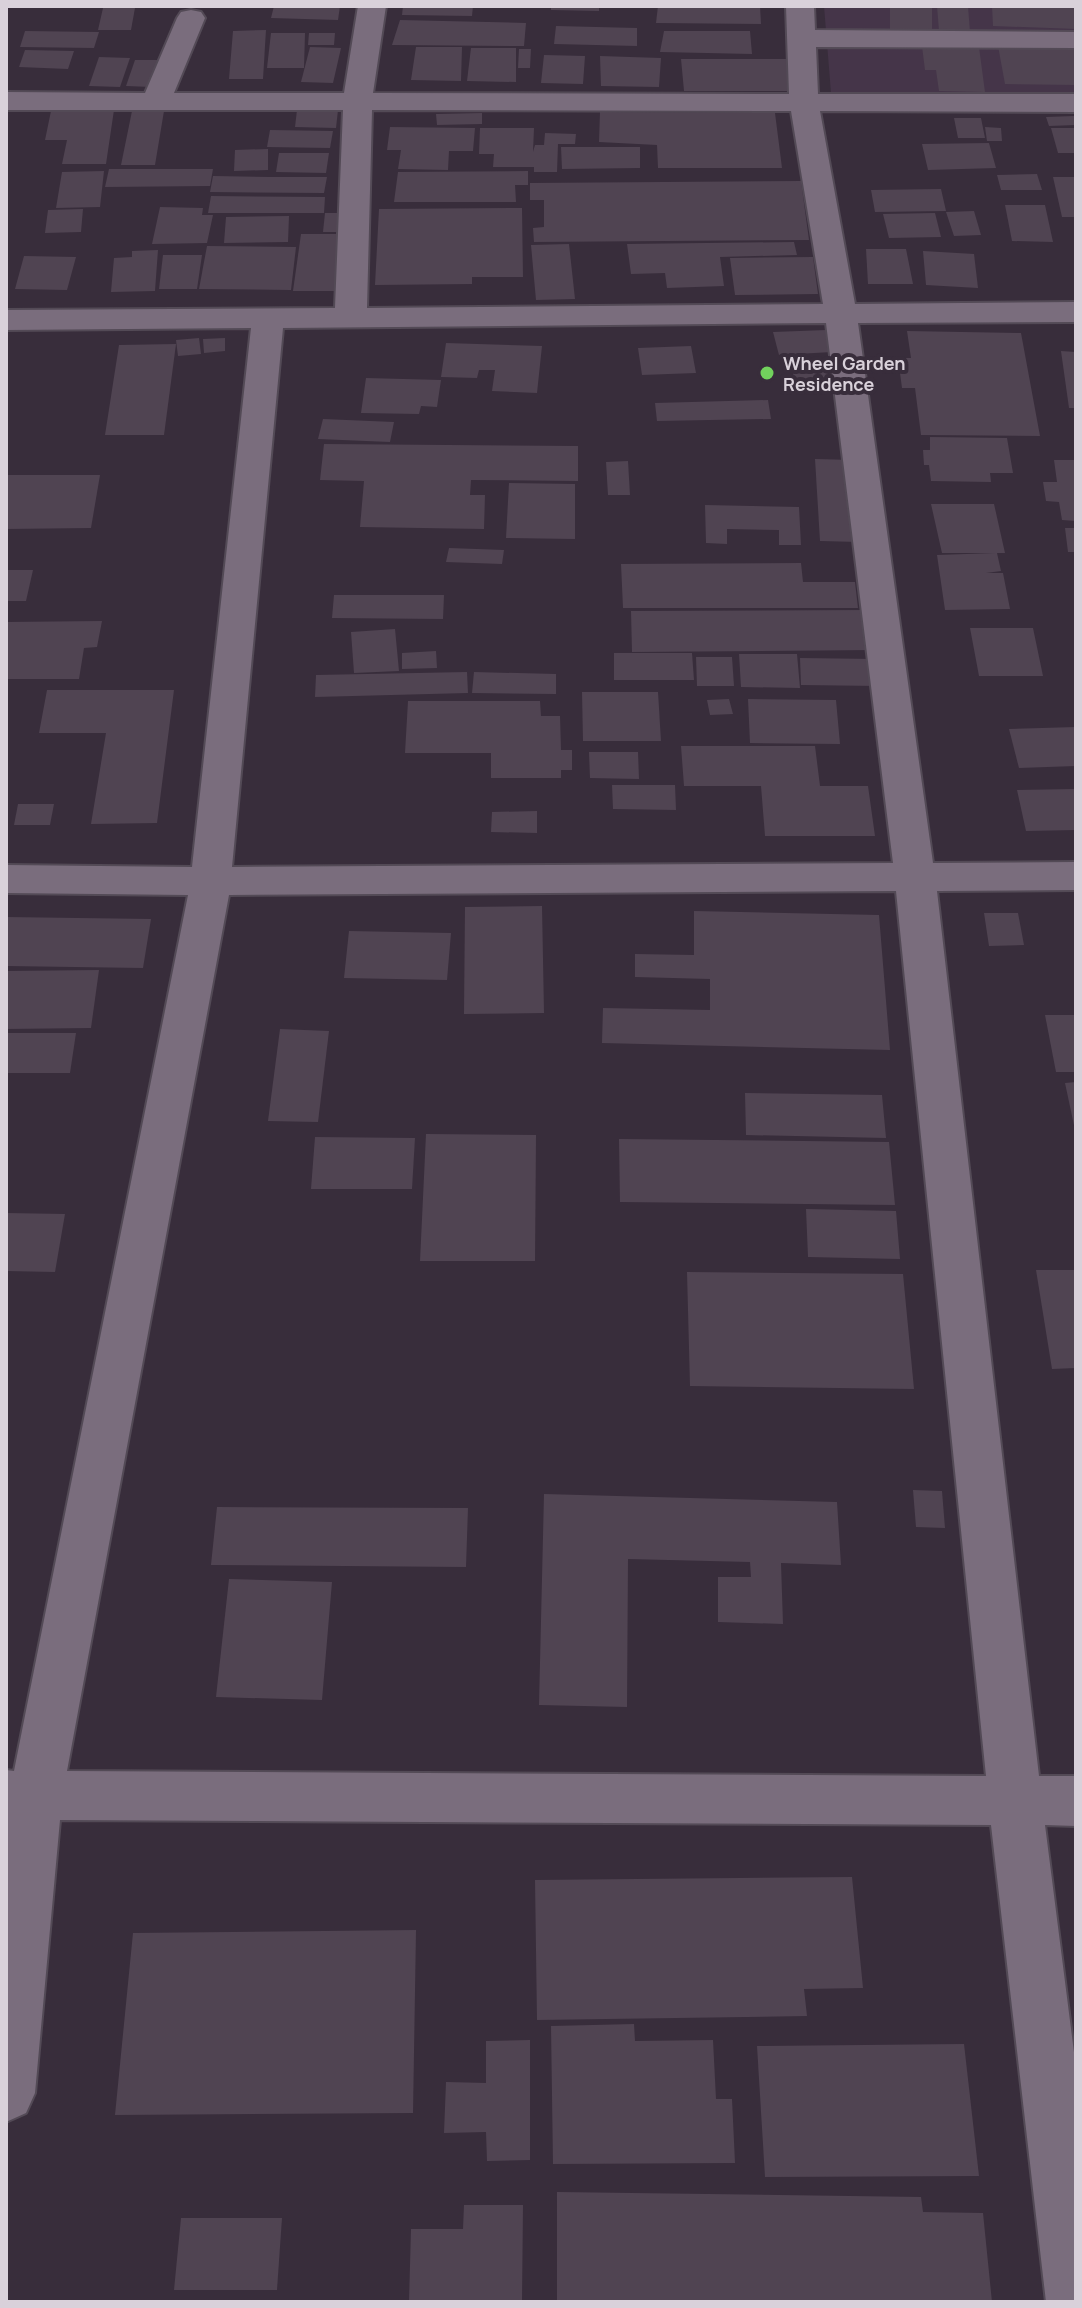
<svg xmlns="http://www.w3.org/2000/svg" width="1082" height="2308" font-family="Manrope,sans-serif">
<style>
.built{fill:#453549}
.building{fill:#504452}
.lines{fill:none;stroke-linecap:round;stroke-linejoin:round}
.minor-casing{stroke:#534a56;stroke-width:4}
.minor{fill:#7a6d7d;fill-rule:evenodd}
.poi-dot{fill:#72d25d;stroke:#382d3b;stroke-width:3}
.labels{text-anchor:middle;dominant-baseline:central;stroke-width:8;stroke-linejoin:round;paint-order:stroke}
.far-poi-label{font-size:18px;font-weight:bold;fill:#d9d1da;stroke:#382d3b;text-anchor:start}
</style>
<rect width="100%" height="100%" fill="#382d3b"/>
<polygon class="built" points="824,6 1076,6 1076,94 831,93"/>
<g class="building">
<polygon points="274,6 340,6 338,20 271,18"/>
<polygon points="403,6 473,6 472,16 402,15"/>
<polygon points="551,6 599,6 599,11 551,10"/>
<polygon points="658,6 760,6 761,24 656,23"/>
<polygon points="890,6 932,6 932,34 890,31"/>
<polygon points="937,6 968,6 970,32 939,31"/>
<polygon points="992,6 1076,6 1076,29 993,26"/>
<polygon points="103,8 135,8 131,30 98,30"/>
<polygon points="400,20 526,23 524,46 392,45"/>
<polygon points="556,26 637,28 637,46 554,44"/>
<polygon points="266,30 263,79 229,79 233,31"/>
<polygon points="25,31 99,32 94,48 20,47"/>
<polygon points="664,31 750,31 752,54 660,52"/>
<polygon points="271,33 305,33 304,68 267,68"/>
<polygon points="309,33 335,33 334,45 308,45"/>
<polygon points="922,46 979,47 985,92 939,91 936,70 925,70"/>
<polygon points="998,46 1076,47 1076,85 1005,84"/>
<polygon points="310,47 341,48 333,83 301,82"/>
<polygon points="416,47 462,47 461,81 411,80"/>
<polygon points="471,48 516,48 516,82 467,81"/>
<polygon points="519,49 531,49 530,68 518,68"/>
<polygon points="25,50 74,51 68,69 19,67"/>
<polygon points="544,55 585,56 583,84 541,83"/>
<polygon points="600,56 661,58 659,87 601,86"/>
<polygon points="99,57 130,58 120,87 89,86"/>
<polygon points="681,59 789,59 794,91 684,91"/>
<polygon points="135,60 159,60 151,87 126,86"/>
<polygon points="114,110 106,164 62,164 67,140 45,140 51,111"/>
<polygon points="297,110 338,110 336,128 295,127"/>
<polygon points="132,111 164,111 155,165 121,165"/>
<polygon points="600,112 775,113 782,168 658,168 657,145 599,142"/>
<polygon points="482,113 482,124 437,125 436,114"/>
<polygon points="1074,116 1076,125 1049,126 1046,117"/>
<polygon points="954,118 981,118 985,138 958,138"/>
<polygon points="390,127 475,128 473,151 449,151 448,170 398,169 401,150 387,150"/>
<polygon points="985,127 1001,128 1002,141 987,141"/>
<polygon points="480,128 534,128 533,152 535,145 544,145 545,133 576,134 575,144 558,144 557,172 534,172 534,167 493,167 494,154 479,154"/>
<polygon points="1051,128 1076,128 1076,153 1058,153"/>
<polygon points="270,130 333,131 330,148 267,147"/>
<polygon points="989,143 996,168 928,170 922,144"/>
<polygon points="561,147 640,147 640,168 562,169"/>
<polygon points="268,149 268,170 234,171 235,150"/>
<polygon points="279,153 329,153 326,173 276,172"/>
<polygon points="109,169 213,169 210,186 105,187"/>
<polygon points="104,171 100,207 56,208 62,172"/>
<polygon points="528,171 528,185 515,185 516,202 394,202 398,172"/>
<polygon points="1037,174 1042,190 1001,190 997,175"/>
<polygon points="213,176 271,177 327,177 324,193 210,192"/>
<polygon points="1053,177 1076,177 1076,217 1062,217"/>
<polygon points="801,181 809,240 534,242 533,228 544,227 544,200 530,200 530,183"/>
<polygon points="941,189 946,211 875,212 871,190"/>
<polygon points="211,196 325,197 324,213 208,213"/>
<polygon points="1005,205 1045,205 1053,242 1012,241"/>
<polygon points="160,207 203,208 202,215 213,215 207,243 152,244"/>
<polygon points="522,208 523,277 472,277 472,284 375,285 379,209"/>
<polygon points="83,209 81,232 45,233 48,210"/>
<polygon points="974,211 981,235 954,236 946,212"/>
<polygon points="325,213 342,213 340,232 323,232"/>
<polygon points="935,213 941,237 889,238 883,214"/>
<polygon points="289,216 288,242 224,243 226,217"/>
<polygon points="301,234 343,234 336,291 293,291"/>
<polygon points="794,242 797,255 720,257 724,286 667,288 665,273 631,274 627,244"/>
<polygon points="569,244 575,299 536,300 531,245"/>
<polygon points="207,246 296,247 291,290 199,289"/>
<polygon points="866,249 906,249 913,284 868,284"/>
<polygon points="158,250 155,291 111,292 114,258 132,257 132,251"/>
<polygon points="923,251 974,254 978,288 926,285"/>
<polygon points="163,255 202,255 197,289 159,289"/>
<polygon points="24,256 76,257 67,290 15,289"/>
<polygon points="813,257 818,294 735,295 730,258"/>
<polygon points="826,330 832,352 779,355 773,332"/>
<polygon points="907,331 1021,333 1040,436 921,435 915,388 902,388 898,358 911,358"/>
<polygon points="199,338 201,354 178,356 176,340"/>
<polygon points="225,338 225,351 204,353 203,339"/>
<polygon points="446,343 542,346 537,393 492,391 495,370 479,370 477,378 441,377"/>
<polygon points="176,344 164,435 105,435 119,345"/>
<polygon points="691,346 696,373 642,375 638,348"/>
<polygon points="1061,351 1076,352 1076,408 1069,408"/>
<polygon points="793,370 836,372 835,390 793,388"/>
<polygon points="366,378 441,380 437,407 421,406 419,414 361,413"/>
<polygon points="768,400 771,419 657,421 655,403"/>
<polygon points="323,419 394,422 390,442 318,439"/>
<polygon points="930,437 1007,438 1013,473 990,473 991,482 931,481 929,465 924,465 923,450 930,450"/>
<polygon points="324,444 578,446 578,481 471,480 470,495 485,495 484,529 360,527 364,481 320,480"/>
<polygon points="815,459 852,460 859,542 820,541"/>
<polygon points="1054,460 1076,460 1076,521 1062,520 1059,502 1046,501 1043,482 1057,482"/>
<polygon points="628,461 630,495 608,495 606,462"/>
<polygon points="6,475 100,475 91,528 6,529"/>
<polygon points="509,483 575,484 575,539 506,538"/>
<polygon points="931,504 994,504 1005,553 997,553 1001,571 986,573 1003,573 1010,609 945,610 937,555 995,553 942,553"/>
<polygon points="705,505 799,507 801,545 779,545 779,530 727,529 727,544 706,543"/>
<polygon points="1065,528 1076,528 1076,552 1068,552"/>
<polygon points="449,548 504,550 502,564 446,562"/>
<polygon points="801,563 803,582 855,582 858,608 623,608 621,564"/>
<polygon points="6,570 33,570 26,601 6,601"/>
<polygon points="334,595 444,595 443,619 332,618"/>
<polygon points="868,610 874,650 632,652 631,611"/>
<polygon points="102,621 97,647 84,648 79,679 6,679 6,622"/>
<polygon points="970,628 1033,628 1043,676 979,676"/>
<polygon points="395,629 399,671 354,673 351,632"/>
<polygon points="436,651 437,668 402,669 402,653"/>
<polygon points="614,653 692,653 694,680 614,680"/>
<polygon points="739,654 797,654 800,688 741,687"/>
<polygon points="696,657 732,657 734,686 697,686"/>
<polygon points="800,658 875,659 878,686 801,685"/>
<polygon points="467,672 468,693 315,697 316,675"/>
<polygon points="474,672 556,674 556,694 472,693"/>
<polygon points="47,690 174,690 157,823 91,824 106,733 39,733"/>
<polygon points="582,692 658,692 661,741 583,741"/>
<polygon points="729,699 733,714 710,715 707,700"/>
<polygon points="748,699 836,700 840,744 750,743"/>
<polygon points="408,701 540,701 541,716 560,716 561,750 572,750 572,770 561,770 561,778 491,778 491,753 405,753"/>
<polygon points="1076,727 1076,766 1019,768 1009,729"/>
<polygon points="681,746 815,746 820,786 868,786 875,836 765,836 761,786 684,786"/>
<polygon points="589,752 638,752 639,779 590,778"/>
<polygon points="612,785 675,785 676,810 613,809"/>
<polygon points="1076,789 1076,830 1026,831 1017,790"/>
<polygon points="18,804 54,804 50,825 14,825"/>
<polygon points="537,811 537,833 491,832 492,812"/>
<polygon points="542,906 544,1013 464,1014 465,907"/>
<polygon points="694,911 879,915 890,1050 602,1043 603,1008 710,1010 710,979 635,977 635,954 694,955"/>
<polygon points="984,913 1018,913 1024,945 989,946"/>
<polygon points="6,917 151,919 143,968 6,966"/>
<polygon points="349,931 451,933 447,980 344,978"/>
<polygon points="99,970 91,1028 6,1029 6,971"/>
<polygon points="1045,1015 1076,1015 1076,1072 1056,1072"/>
<polygon points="280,1029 329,1031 318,1122 268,1121"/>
<polygon points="6,1033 76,1033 70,1073 6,1073"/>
<polygon points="1076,1082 1076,1130 1075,1130 1065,1083"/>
<polygon points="745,1093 882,1095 886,1138 746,1135"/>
<polygon points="426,1134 536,1135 535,1261 420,1261"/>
<polygon points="315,1137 415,1138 412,1189 311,1189"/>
<polygon points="619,1139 889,1142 895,1205 620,1202"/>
<polygon points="806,1209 896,1211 900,1259 808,1257"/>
<polygon points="6,1213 65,1214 55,1272 6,1271"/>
<polygon points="1036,1270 1076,1270 1076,1368 1052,1369"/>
<polygon points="687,1272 903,1274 914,1389 690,1386"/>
<polygon points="913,1490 942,1491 945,1528 916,1527"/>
<polygon points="544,1494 837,1502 841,1565 781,1563 783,1624 718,1622 718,1577 751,1577 750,1562 628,1559 627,1707 539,1705"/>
<polygon points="217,1507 468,1508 466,1567 211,1565"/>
<polygon points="229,1579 332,1582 322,1700 216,1697"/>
<polygon points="852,1877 863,1988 804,1989 807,2016 537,2020 535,1880"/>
<polygon points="416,1930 413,2113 115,2115 133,1933"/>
<polygon points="634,2024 635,2041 713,2040 716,2099 732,2099 735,2163 553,2164 551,2026"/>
<polygon points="530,2040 530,2160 487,2161 486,2132 444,2133 446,2082 486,2083 486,2041"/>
<polygon points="964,2044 979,2176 765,2177 757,2046"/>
<polygon points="557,2192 921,2197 923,2212 983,2213 992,2302 557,2302"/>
<polygon points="464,2205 523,2205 522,2302 409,2302 411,2229 463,2229"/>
<polygon points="181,2218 282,2218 277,2290 174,2290"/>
</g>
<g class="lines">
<defs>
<path id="minor" d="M358,6H386L373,93L789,94L786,6H814L815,30L1076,32V48L816,47L818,94H1076V112L820,111L855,304L1076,302V322L858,323L933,863L1076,862V890L937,891L1039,1776H1076V1826L1045,1825L1076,2068V2302H1046L991,1825L60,1820L35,2093L26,2113L6,2122V1770L14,1771L188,895L6,893V865L192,867L251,328L6,330V310L335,308L343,110H6V92L145,93L177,18L181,12L191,10L201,12L205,18L174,93H344ZM372,110L791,111L823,304L367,308ZM826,323L893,863L232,867L283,328ZM896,891L986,1776L67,1771L229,895Z"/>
</defs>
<use href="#minor" class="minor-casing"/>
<use href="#minor" class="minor"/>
</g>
<circle class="poi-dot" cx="767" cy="373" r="8"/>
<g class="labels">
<g class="far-poi-label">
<text x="783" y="363">Wheel Garden<tspan x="783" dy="21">Residence</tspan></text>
</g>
</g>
<rect width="1082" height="2308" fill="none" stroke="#d9d1da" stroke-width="16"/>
</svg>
